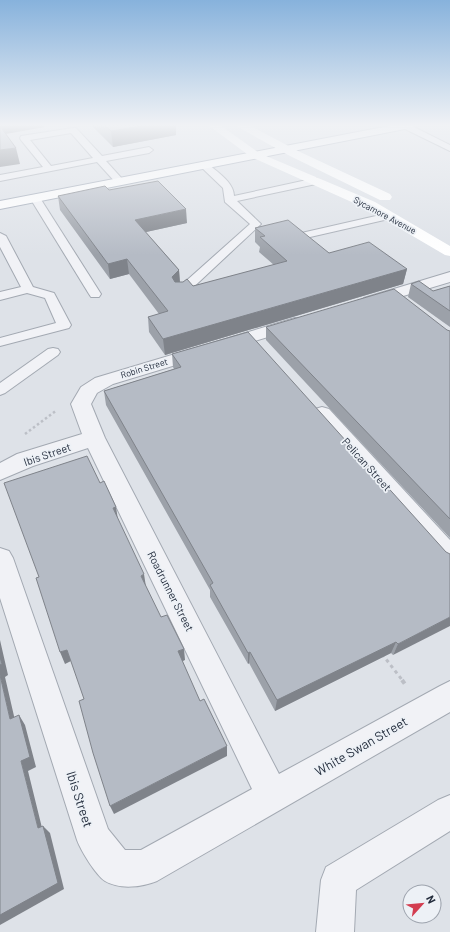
<svg xmlns="http://www.w3.org/2000/svg" width="450" height="932" font-family="Barlow,sans-serif">
<style>
.lines{fill:none;stroke-linecap:round;stroke-linejoin:round}
.lane-casing{stroke:#a3a9b2;stroke-width:2}
.street-casing{stroke:#a3a9b2;stroke-width:2}
.primary-casing{stroke:#9da6b4;stroke-width:2}
.path-far2{stroke:#bcbfc6;stroke-width:2.5;stroke-dasharray:2.5 2.5;stroke-linecap:butt}
.path-far1{stroke:#bcbfc6;stroke-width:3;stroke-dasharray:3.5 3.5;stroke-linecap:butt}
.path{stroke:#bcbfc6;stroke-width:4;stroke-dasharray:4.5 4.5;stroke-linecap:butt}
.lane{fill:#f1f2f6;fill-rule:evenodd}
.street{fill:#f1f2f6;fill-rule:evenodd}
.secondary{fill:#fff;fill-rule:evenodd}
.primary{fill:#fff;fill-rule:evenodd}
.wall{fill:#9ca1a9}
.shaded-wall{fill:#7f838a}
.building{fill:#b5bbc5;stroke:#7f838a}
.labels{text-anchor:middle;dominant-baseline:central;stroke-width:3.5;stroke-linejoin:round;paint-order:stroke}
.far-street-label{font-size:9px;fill:#262f3f;stroke:#edf1f6}
.street-label{font-size:11px;fill:#262f3f;stroke:#edf1f6}
.near-street-label{font-size:13px;fill:#262f3f;stroke:#edf1f6}
</style>
<rect width="100%" height="100%" fill="#dee2e8"/>
<g class="lines">
<defs>
<g id="lane">
<polygon points="403,125 410,125 450,145 450,151 403,128"/>
<path d="M73,128H76L102,156L149,147L153,150L149,153L106,161L125,182L120,185L117,184L97,162L0,181V175L43,167L21,140L20,138L21,136ZM71,133L93,158L51,166L30,140Z"/>
<path d="M204,162L207,163C217,172 234,182 234,196L316,178L321,181L316,184L237,201L261,224L184,296H176L174,293L176,290L250,224L225,202L223,188L199,165Z"/>
<polygon points="35,195 40,198 101,294 99,297 91,297 89,294 30,198"/>
<polygon points="389,213 393,214 394,216 393,218 297,240 291,237 297,234"/>
<polygon points="0,233 6,236 33,287 54,293 71,325 69,328 0,346 0,338 56,323 45,298 27,293 0,300 0,292 21,287 0,247"/>
<polygon points="53,348 58,349 60,352 58,355 5,393 0,395 0,383 48,349"/>
</g>
<g id="street">
<polygon points="450,272 450,282 370,306 364,304 362,301 364,298"/>
<path d="M295,318L301,319L304,323L301,327L113,384L97,393L91,404L105,438L279,774L440,686L450,681V712L157,881C142,887 120,890 105,881C96,875 81,851 77,840L0,598V548L9,551L13,558L108,829L125,850H141L252,789L88,448L33,466L0,480V463L17,454L82,434L71,404L81,387L95,378Z"/>
<polygon points="322,407 329,409 450,540 450,567 441,564 315,419 312,414 315,409"/>
<polygon points="450,795 450,831 356,890 354,932 316,932 321,880 326,867 438,800"/>
</g>
<polygon id="primary" points="394,125 415,125 410,128 0,209 0,201"/>
</defs>
<use href="#lane" class="lane-casing"/>
<use href="#street" class="street-casing"/>
<use href="#primary" class="primary-casing"/>
<polyline class="path-far2" points="25,434 57,410"/>
<polyline class="path-far1" points="382,654 403,681"/>
<polyline class="path" points="402,680 407,687"/>
<use href="#lane" class="lane"/>
<use href="#street" class="street"/>
<g class="secondary">
<polygon points="208,125 220,125 259,153 375,202 450,246 450,256 445,255 365,208 251,157"/>
<polygon points="237,125 249,125 298,151 390,194 392,197 390,200 380,200 290,156 238,127"/>
</g>
<use href="#primary" class="primary"/>
</g>
<g class="wall">
<polygon points="91,125 176,125 176,135 113,147"/>
<polygon points="58,196 187,223 146,232 179,270 180,282 193,286 274,265 259,252 260,247 255,242 255,228 329,253 407,269 403,284 165,355 149,332 148,317 159,314 129,274 110,279 60,210"/>
<polygon points="411,284 433,291 450,286 450,327 408,297"/>
<polygon points="266,327 450,331 450,538 266,340"/>
<polygon points="172,354 446,552 393,655 391,653 275,711 249,663 248,664 210,597 210,590 106,405 104,391 174,369 173,367"/>
</g>
<g class="shaded-wall">
<polygon points="0,125 44,125 45,127 0,135"/>
<polygon points="148,125 176,125 176,135 113,147 111,131"/>
<polygon points="16,148 20,164 0,167 0,150"/>
<polygon points="186,209 187,223 137,234 135,220"/>
<polygon points="127,259 129,274 110,279 108,264"/>
<polygon points="407,269 403,284 165,355 163,339"/>
<polygon points="179,270 180,285 173,292 172,277"/>
<polygon points="116,507 118,520 113,508"/>
<polygon points="144,574 146,587 141,576"/>
<polygon points="450,617 450,626 393,655 398,644"/>
<polygon points="0,640 8,675 5,677 17,729 10,719 0,675"/>
<polygon points="396,642 391,653 275,711 277,700"/>
<polygon points="184,649 185,660 179,663 178,651"/>
<polygon points="67,650 71,661 65,664 60,652"/>
<polygon points="250,652 249,663 248,664 248,653"/>
<polygon points="19,715 25,725 36,767 28,771 44,836 38,828 21,761"/>
<polygon points="227,746 227,756 114,814 110,806"/>
<polygon points="43,826 50,833 64,889 0,925 0,915"/>
</g>
<g class="building">
<polygon points="104,125 148,125 111,131"/>
<polygon points="0,126 16,148 0,150"/>
<polygon points="158,181 186,209 135,220 179,270 172,277 175,282 183,282 187,279 193,286 287,261 260,237 265,236 255,228 288,220 329,253 369,242 407,269 163,339 148,317 168,311 127,259 108,264 58,196 105,186 109,190"/>
<polygon points="419,281 433,291 450,286 450,311 411,284"/>
<polygon points="394,289 447,330 450,331 450,519 266,327"/>
<polygon points="248,332 446,552 450,554 450,617 398,644 396,642 277,700 250,652 248,653 210,585 213,583 104,391 181,367 172,354"/>
<polygon points="87,456 100,483 104,481 116,507 113,508 144,574 141,576 161,617 167,615 184,649 178,651 200,701 204,699 227,746 110,806 93,753 79,701 84,699 67,650 60,652 36,578 39,577 4,483"/>
<polygon points="0,657 2,664 0,665"/>
<polygon points="0,675 10,719 19,715 30,757 21,761 38,828 43,826 58,883 0,915"/>
</g>
<linearGradient id="sky" x2="0" y2="1"><stop stop-color="#87b2dc"/><stop offset="0.49" stop-color="#f0f2f5"/><stop offset="1" stop-color="#f0f2f5" stop-opacity="0"/></linearGradient>
<rect width="450" height="255" fill="url(#sky)"/>
<g class="labels">
<g class="far-street-label">
<text transform="translate(385 215) rotate(28)">Sycamore Avenue</text>
<text transform="translate(144 368) rotate(-17)">Robin Street</text>
</g>
<g class="street-label">
<text transform="translate(47 454) rotate(-19)">Ibis Street</text>
<text transform="translate(367 464) rotate(48)">Pelican Street</text>
<text transform="translate(171 591) rotate(63)">Roadrunner Street</text>
</g>
<g class="near-street-label">
<text transform="translate(361 746) rotate(-30)">White Swan Street</text>
<text transform="translate(80 799) rotate(72)">Ibis Street</text>
</g>
</g>
<g transform="translate(422 904) rotate(63)"><circle r="19" fill="#edf1f6" stroke="#9da3ad"/>
<path d="M0-3L7 15L0 10L-7 15Z" fill="#d33d50"/>
<text y="-6" font-size="11" font-weight="bold" text-anchor="middle" fill="#262f3f">N</text>
</g>
</svg>
